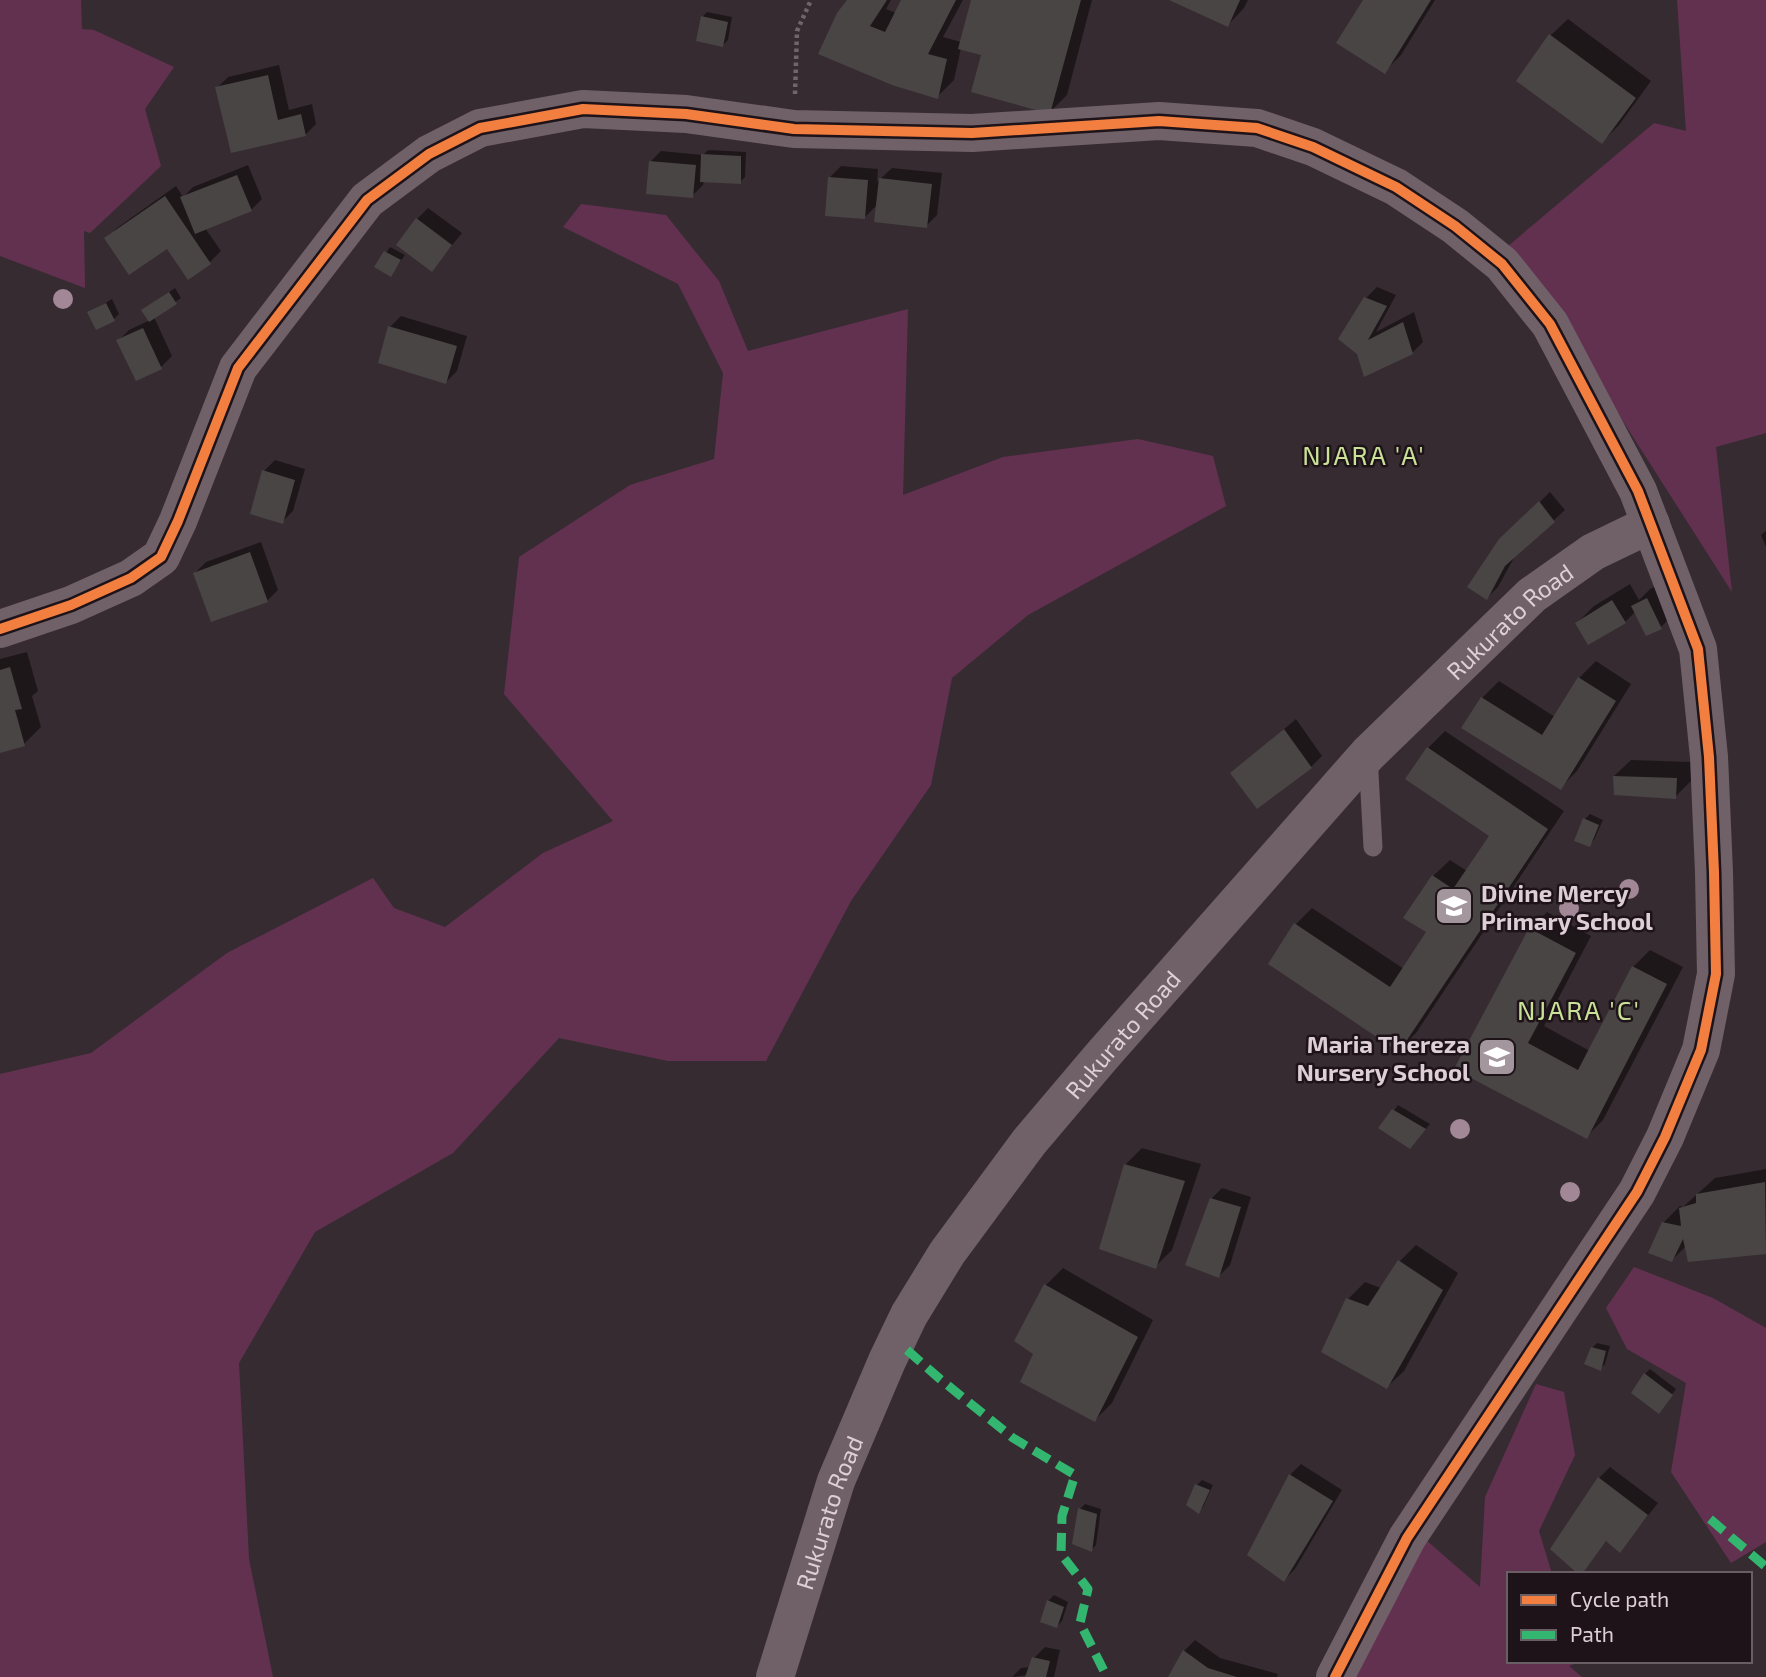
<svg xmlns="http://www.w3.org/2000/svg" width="1766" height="1677" font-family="'Exo 2',sans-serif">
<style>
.green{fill:#633150}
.shadow{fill:#0007}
.building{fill:#494544}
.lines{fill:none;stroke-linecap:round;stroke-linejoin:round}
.path{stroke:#71656c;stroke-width:4.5;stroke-dasharray:3.5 3.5;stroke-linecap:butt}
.lane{stroke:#706169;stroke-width:19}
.street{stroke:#706169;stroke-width:38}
.quiet{stroke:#33b770;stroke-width:9;stroke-dasharray:18 9;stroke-linecap:butt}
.cycleway-casing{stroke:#1d1319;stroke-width:15}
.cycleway{stroke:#f27e40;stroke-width:10}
.tree{fill:#a28796}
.labels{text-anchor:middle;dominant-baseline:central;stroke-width:5;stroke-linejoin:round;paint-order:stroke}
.street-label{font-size:24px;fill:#decfd7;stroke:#1d1319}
.poi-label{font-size:24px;font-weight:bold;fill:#decfd7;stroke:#1d1319;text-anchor:start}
.neighbourhood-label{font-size:26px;letter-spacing:2px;fill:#cae298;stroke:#1d1319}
</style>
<rect width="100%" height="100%" fill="#372b32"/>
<g class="green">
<polygon points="0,0 81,0 82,29 94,30 174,67 145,109 161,166 90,233 84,231 85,288 0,256"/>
<polygon points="1677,0 1766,0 1766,433 1716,447 1732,592 1538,288 1501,252 1654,123 1686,131"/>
<polygon points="581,204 666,215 719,281 748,351 908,309 903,495 1003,457 1138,439 1213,456 1226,506 1028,615 952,678 931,785 851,901 766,1061 668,1061 559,1038 453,1153 315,1232 239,1363 249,1559 273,1677 0,1677 0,1074 91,1053 227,953 373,878 394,908 445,927 543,853 613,821 504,694 519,557 630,485 714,459 723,373 678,284 563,227"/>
<polygon points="1634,1267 1713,1298 1766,1328 1766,1542 1731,1563 1671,1472 1686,1383 1627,1349 1606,1308"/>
<polygon points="1536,1384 1564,1392 1575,1455 1539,1531 1552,1574 1509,1574 1509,1661 1582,1661 1569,1666 1582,1677 1354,1677 1426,1540 1480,1587 1485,1497"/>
</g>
<g class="shadow">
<polygon points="849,0 891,0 886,9 896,13 903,0 963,0 943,37 961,42 973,0 1092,0 1067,95 1050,112 983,54 961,48 954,80 937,97 893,83"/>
<polygon points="1174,0 1248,0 1244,8 1228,25"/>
<polygon points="1365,0 1435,0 1401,55 1384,72"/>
<polygon points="707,12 732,17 728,40 723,45 702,17"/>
<polygon points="1568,19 1651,81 1619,125 1602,142 1551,35"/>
<polygon points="279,65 289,110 312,104 316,124 305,135 217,88 228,77"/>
<polygon points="708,150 746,152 745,177 740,182 704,181 703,185 692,196 650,162 661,151 703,155"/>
<polygon points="248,165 262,199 251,210 205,228 221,251 210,262 188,277 168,247 106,239 117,228 176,186 183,197 193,187"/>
<polygon points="841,166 878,169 877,182 892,168 942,173 937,215 926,226 878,204 864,218 830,177"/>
<polygon points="428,208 462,233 432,270 417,219"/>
<polygon points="390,247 405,255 391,275 377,267"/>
<polygon points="1377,287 1396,295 1376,332 1414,312 1423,342 1412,353 1365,375 1366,298"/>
<polygon points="175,288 181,298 154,317 172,356 161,367 118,341 129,330 150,320 143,310"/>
<polygon points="112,299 119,314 114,319 89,313"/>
<polygon points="401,316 467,336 457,371 446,382 390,327"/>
<polygon points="275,460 305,469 293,511 282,522 264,471"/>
<polygon points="1550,492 1565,510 1515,556 1498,587 1487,598 1500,541"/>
<polygon points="1766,531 1766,547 1761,535"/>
<polygon points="261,542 278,590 267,601 195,573 206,562"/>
<polygon points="1664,582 1678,610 1661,627 1647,634 1636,611 1625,622 1577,623 1594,606 1630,584 1639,600 1650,589"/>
<polygon points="27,652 38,691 32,696 41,727 24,744 0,751 0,659"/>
<polygon points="1596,661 1631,684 1577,771 1560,788 1482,698 1499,681 1555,717 1579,678"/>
<polygon points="1296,719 1322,756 1311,767 1232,773"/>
<polygon points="1445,731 1564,811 1416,1033 1399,1050 1296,924 1312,908 1404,969 1429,932 1433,876 1450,860 1467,871 1491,835 1428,748"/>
<polygon points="1631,760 1693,762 1692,780 1675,797 1614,776"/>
<polygon points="1590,814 1603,820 1594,840 1589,845 1585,819"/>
<polygon points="1547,912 1591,936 1544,1026 1590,1051 1633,967 1650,950 1683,967 1603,1120 1586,1137 1457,1068 1530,929"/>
<polygon points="1398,1105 1430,1124 1415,1141 1381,1128"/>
<polygon points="1142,1148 1201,1164 1172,1250 1155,1267 1125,1165"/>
<polygon points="1766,1169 1766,1252 1689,1260 1686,1246 1672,1260 1663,1223 1680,1206 1683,1207 1715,1178"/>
<polygon points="1222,1188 1251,1197 1230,1265 1219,1276 1211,1199"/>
<polygon points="1416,1245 1458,1273 1404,1371 1387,1387 1348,1299 1365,1282 1381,1288 1399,1262"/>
<polygon points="1063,1268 1153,1320 1112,1403 1095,1420 1035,1353 1046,1285"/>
<polygon points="1597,1343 1610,1346 1605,1364 1600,1369 1592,1348"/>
<polygon points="1650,1369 1676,1389 1659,1412 1645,1374"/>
<polygon points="1301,1464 1342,1490 1295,1569 1284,1580 1290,1475"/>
<polygon points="1610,1467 1658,1503 1620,1551 1607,1540 1580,1573 1599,1478"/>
<polygon points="1202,1480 1213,1485 1203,1507 1198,1512 1197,1485"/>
<polygon points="1085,1504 1101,1509 1096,1545 1091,1550 1080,1509"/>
<polygon points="1054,1595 1068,1602 1062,1621 1057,1626 1042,1621 1049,1600"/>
<polygon points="1195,1640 1220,1658 1278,1674 1277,1677 1170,1677 1184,1651"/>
<polygon points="1045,1647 1060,1650 1054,1677 1034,1677 1034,1674 1012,1677 1021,1668 1030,1667 1034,1658"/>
</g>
<g class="building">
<polygon points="847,0 887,0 870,26 885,32 901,0 956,0 928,54 947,59 938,99 892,85 818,54 837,13"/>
<polygon points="971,0 1081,0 1050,114 971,92 981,55 958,49"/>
<polygon points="1169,0 1240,0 1228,27"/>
<polygon points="1363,0 1431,0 1385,74 1336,43"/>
<polygon points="701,16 728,22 723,47 696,41"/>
<polygon points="1549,34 1636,98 1602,144 1516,81"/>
<polygon points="268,75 278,120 301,114 306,136 231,153 215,87"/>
<polygon points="701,154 741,156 741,184 700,182"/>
<polygon points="649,161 696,165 693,198 646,194"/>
<polygon points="237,175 252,211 195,234 180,197"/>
<polygon points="828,177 868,180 865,219 825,216"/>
<polygon points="879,178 932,184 927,228 874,222"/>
<polygon points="165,196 211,264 188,280 167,249 129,275 104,238"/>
<polygon points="416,218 452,245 432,272 396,245"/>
<polygon points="384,251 401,260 391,277 374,267"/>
<polygon points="169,292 177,304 149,322 141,310"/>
<polygon points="1364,297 1387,306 1368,340 1403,322 1413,354 1364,377 1357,354 1338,339"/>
<polygon points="106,303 115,321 96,330 87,312"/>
<polygon points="388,326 457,346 446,384 378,363"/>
<polygon points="143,328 162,369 136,381 116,340"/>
<polygon points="262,470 295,480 283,524 250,514"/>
<polygon points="1539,501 1555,522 1505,566 1487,600 1467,587 1499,539"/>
<polygon points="250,552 268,602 211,622 193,573"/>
<polygon points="1647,598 1662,629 1646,636 1631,606"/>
<polygon points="1612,600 1626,623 1588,645 1575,623"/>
<polygon points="10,667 22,709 15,710 25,746 0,753 0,670"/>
<polygon points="1578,677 1616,701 1561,790 1461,728 1481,697 1542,735"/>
<polygon points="1284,729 1312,768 1257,809 1230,773"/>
<polygon points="1427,747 1548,829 1399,1052 1268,964 1294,923 1390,987 1426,932 1403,918 1432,875 1453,889 1489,836 1405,779"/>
<polygon points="1613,776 1677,778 1676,799 1614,795"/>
<polygon points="1583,818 1599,825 1590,847 1574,841"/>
<polygon points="1529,928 1576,953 1528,1043 1578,1070 1632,966 1667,984 1587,1139 1454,1069"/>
<polygon points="1392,1109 1426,1129 1410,1149 1378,1128"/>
<polygon points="1124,1164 1185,1181 1156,1269 1099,1249"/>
<polygon points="1765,1182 1766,1254 1688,1262 1683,1239 1672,1262 1648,1253 1662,1222 1681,1226 1679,1208 1696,1203 1696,1194"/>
<polygon points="1210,1198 1241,1207 1219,1278 1185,1265"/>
<polygon points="1398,1260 1443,1290 1387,1389 1321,1352 1346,1298 1368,1306"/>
<polygon points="1044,1284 1138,1337 1095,1422 1020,1382 1033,1354 1014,1341"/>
<polygon points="1591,1347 1606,1351 1601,1371 1584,1364"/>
<polygon points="1644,1373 1673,1395 1659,1414 1631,1393"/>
<polygon points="1289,1474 1333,1501 1284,1582 1247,1555"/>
<polygon points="1598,1477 1648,1515 1620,1553 1606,1541 1582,1574 1578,1574 1550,1549"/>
<polygon points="1195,1484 1210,1490 1199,1514 1186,1505"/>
<polygon points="1078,1508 1097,1514 1092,1552 1072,1544"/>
<polygon points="1047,1600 1064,1607 1057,1628 1040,1622"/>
<polygon points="1183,1650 1208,1668 1237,1677 1168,1677"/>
<polygon points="1032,1657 1050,1661 1046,1677 1025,1677"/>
</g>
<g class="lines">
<polyline class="path" points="795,94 797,31 811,0"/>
<polyline class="lane" points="1368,755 1373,847"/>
<g class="street">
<polyline points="0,629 71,605 131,578 161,557 178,521 238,368 367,200 429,154 480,128 583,109 686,114 794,129 972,133 1159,121 1257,128 1313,147 1396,187 1455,226 1502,264 1550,324 1638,491 1698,649 1709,757 1714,872 1716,974 1701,1050 1665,1137 1637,1192 1407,1538 1335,1677"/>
<path id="s1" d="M775,1677L836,1481L887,1361L909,1315L947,1253L1029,1142L1101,1057L1368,754L1532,595L1593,552L1651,524"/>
</g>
<g class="quiet">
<polyline points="907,1350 940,1379 1013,1438 1075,1475 1062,1516 1061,1554 1088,1589 1080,1623 1107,1677"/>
<polyline points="1710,1519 1766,1567"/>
</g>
<defs>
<polyline id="cycleway" points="0,629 71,605 131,578 161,557 178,521 238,368 367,200 429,154 480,128 583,109 686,114 794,129 972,133 1159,121 1257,128 1313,147 1396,187 1455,226 1502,264 1550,324 1638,491 1698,649 1709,757 1714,872 1716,974 1701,1050 1665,1137 1637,1192 1407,1538 1335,1677"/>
</defs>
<use href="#cycleway" class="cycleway-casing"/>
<use href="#cycleway" class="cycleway"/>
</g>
<g class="tree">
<circle cx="63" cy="299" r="10"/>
<circle cx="1629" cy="889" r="10"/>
<circle cx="1569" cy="908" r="10"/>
<circle cx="1460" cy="1129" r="10"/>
<circle cx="1570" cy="1192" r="10"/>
</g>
<defs>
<symbol id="school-square" viewBox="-11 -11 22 22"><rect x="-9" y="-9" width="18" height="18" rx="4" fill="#a4969d" stroke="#1d1319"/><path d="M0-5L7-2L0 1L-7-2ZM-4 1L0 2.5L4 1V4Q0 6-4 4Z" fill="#fff"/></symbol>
</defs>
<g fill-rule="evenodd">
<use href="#school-square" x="1432" y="884" width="44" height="44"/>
<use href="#school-square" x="1475" y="1035" width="44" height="44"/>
</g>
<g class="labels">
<g class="street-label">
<text stroke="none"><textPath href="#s1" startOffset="1307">Rukurato Road</textPath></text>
<text stroke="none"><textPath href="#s1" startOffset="740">Rukurato Road</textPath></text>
<text stroke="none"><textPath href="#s1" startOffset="173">Rukurato Road</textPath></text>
</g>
<g class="poi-label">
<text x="1481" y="892">Divine Mercy<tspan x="1481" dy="28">Primary School</tspan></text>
<text x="1470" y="1043" text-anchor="end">Maria Thereza<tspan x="1470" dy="28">Nursery School</tspan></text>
</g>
<g class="neighbourhood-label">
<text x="1364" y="454">NJARA 'A'</text>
<text x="1579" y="1009">NJARA 'C'</text>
</g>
</g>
<rect x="1507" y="1572" width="245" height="91" fill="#1d1319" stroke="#6a5e65" stroke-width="2"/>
<rect x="1521" y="1595" width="35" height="10" fill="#f27e40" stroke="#6a5e65" stroke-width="2"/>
<text x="1570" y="1607" font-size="21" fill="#decfd7">Cycle path</text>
<rect x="1521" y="1630" width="35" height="10" fill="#33b770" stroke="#6a5e65" stroke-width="2"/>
<text x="1570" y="1642" font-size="21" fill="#decfd7">Path</text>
</svg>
